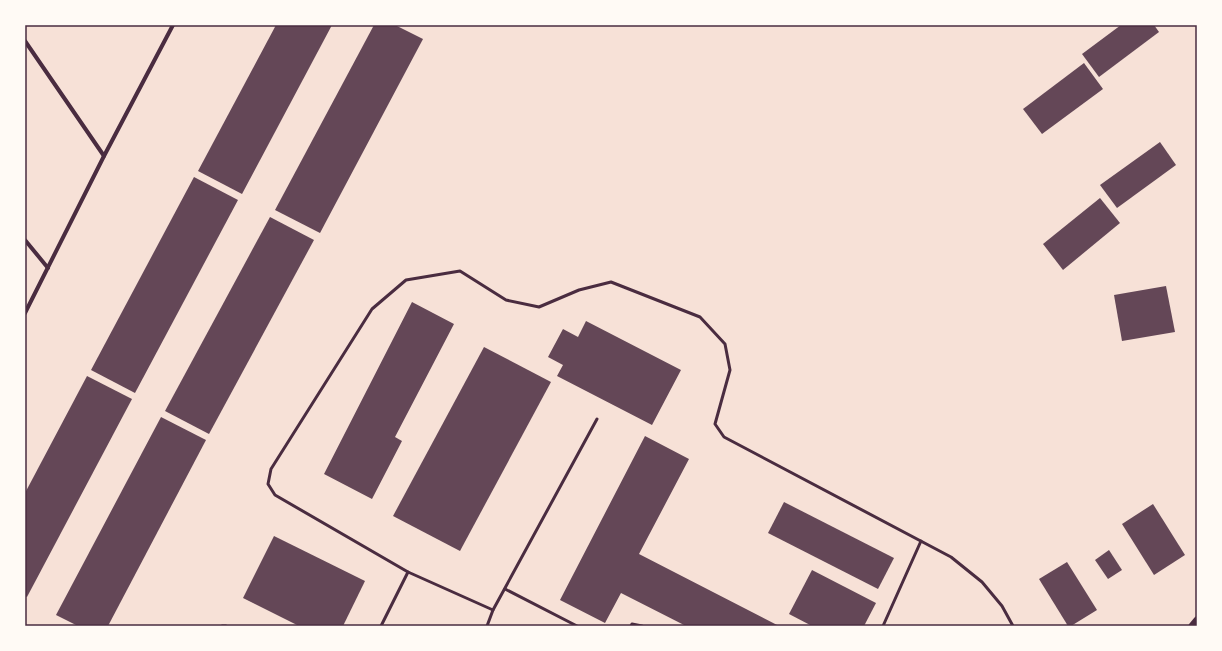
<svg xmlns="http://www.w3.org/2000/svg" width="1222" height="651" font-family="Cabin,sans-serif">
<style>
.building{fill:#644757}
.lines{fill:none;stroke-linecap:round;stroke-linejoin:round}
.service{stroke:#4a2c40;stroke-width:3}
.minor{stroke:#4a2c40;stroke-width:4}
.tertiary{stroke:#4a2c40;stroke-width:7}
.neatline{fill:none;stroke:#4a2c40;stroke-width:1.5}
</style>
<rect width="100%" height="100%" fill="#f7e1d7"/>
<g class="building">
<polygon points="276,25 332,25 242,194 198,171"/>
<polygon points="374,25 395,25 423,39 320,233 275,210"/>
<polygon points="1121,25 1154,25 1159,32 1099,77 1082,54"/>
<polygon points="1084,63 1103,89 1042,134 1023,109"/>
<polygon points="1160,142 1176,165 1117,208 1100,185"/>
<polygon points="194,177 238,200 135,393 91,370"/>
<polygon points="1100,198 1120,223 1063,270 1043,244"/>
<polygon points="270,217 314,240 209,434 165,411"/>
<polygon points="1166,286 1175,332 1122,341 1114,295"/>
<polygon points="412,302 454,324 395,437 402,441 372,499 324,474"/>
<polygon points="586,321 681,370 652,425 557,376 563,365 548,357 563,329 578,337"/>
<polygon points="484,347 551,382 460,551 393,516"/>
<polygon points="87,376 132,399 27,597 25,596 25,493"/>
<polygon points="161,417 206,440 108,626 78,626 56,615"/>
<polygon points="645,436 689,459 639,554 779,626 686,626 621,593 605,623 560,600"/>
<polygon points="784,502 894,558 878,589 768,533"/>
<polygon points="1153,504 1185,555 1154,575 1122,524"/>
<polygon points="274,536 365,581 343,626 299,626 243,598"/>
<polygon points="1109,550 1122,570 1108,579 1095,560"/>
<polygon points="1067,562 1097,610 1071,626 1068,626 1039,579"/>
<polygon points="812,570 876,603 864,626 812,626 789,614"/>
</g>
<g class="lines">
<g class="service">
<polyline points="408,572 275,495 268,484 271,469 372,309 406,280 460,271 506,300 539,307 579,290 611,282 700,317 725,344 730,370 715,424 724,437 951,557 982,582 1002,606 1013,626"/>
<polyline points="505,589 577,626"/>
<polyline points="222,626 226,626"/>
<polyline points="381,626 408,572 493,610"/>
<polyline points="487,626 493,610 597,419"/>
<polyline points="631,626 632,624 642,626"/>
<polyline points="883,626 921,541"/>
</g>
<g class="minor">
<polyline points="25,41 104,156"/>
<polyline points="25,240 48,268"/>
<polyline points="25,313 104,156 173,25"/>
</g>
<polyline class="tertiary" points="1192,626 1197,620"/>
</g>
<rect width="1222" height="651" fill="none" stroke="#fffaf5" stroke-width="52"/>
<rect x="26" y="26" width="1170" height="599" class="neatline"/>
</svg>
